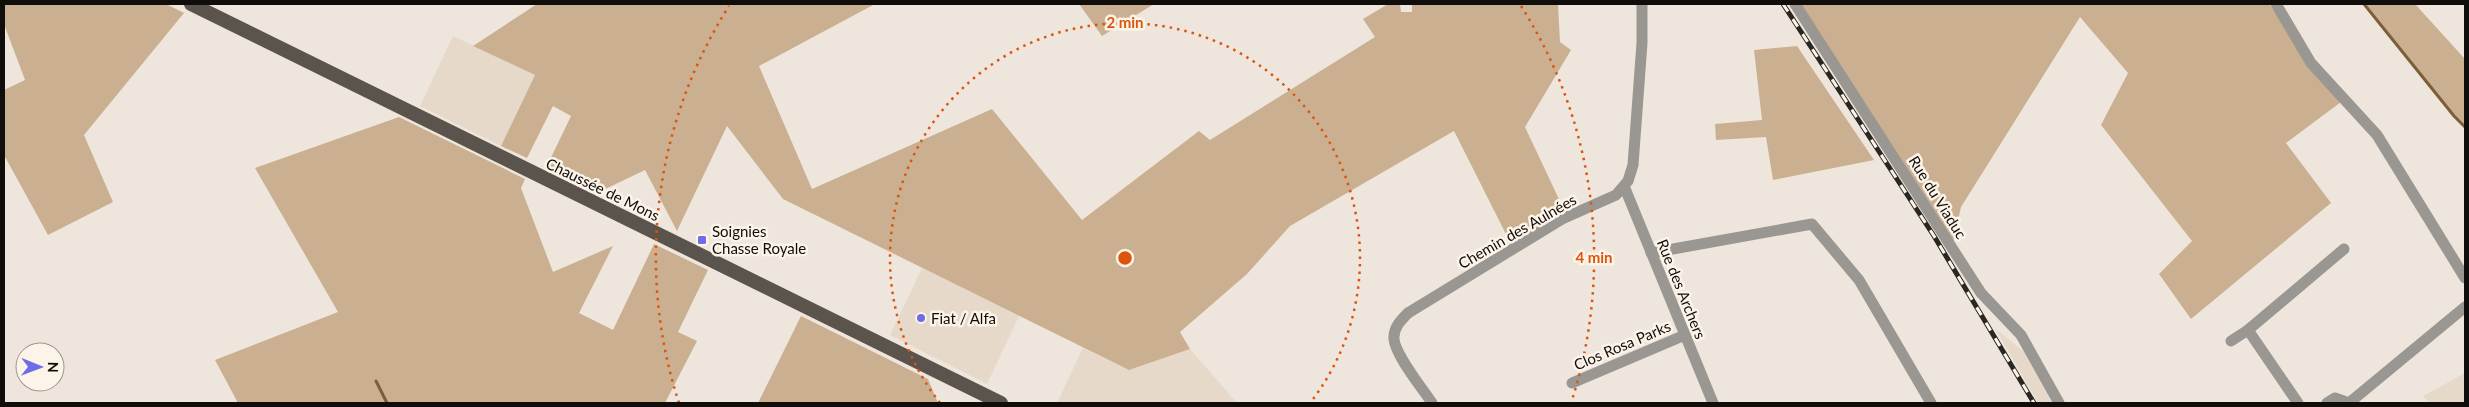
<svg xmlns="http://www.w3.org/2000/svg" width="2469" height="407" font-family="Lato,sans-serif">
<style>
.built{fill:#e7d9c9}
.green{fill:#cab091}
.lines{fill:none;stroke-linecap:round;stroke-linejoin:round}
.stream{stroke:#7c5e39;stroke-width:3}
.minor{stroke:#9a9692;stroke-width:11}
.primary{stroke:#5a544d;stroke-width:14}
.rail-casing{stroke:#2a2723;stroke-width:5}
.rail{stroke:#fcf3e9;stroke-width:3;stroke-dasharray:9;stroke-linecap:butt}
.ring{fill:none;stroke:#dd550c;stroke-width:2.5;stroke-dasharray:2.5 5}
.poi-dot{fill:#6e6ce6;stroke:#fcf3e9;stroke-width:2}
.labels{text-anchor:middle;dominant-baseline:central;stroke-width:5;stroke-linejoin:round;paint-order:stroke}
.street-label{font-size:15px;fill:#100d0a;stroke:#fcf3e9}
.poi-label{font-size:15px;fill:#100d0a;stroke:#fcf3e9;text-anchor:start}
.centre{fill:#dd550c;stroke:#fcf3e9;stroke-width:2.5}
.ring-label{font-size:15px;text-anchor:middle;font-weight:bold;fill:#dd550c;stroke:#fcf3e9;stroke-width:5;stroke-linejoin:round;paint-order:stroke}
</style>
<rect width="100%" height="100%" fill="#eee6dc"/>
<g class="built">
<polygon points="453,36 535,75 501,146 420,106"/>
<polygon points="922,268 1019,316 987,384 890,335"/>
<polygon points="1995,328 2024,352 2052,403 2038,403"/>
<polygon points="1083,348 1129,370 1190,349 1237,403 1057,403"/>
<polygon points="2465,373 2465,403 2429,403 2423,396"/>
</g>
<g class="green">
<polygon points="4,4 166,4 184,13 84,135 113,202 48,235 4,155 4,90 25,80 4,24"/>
<polygon points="537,4 875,4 759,66 812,189 992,109 1082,220 1199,131 1210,140 1375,37 1363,19 1388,4 1400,4 1401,12 1412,12 1412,4 1558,4 1560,42 1571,50 1525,127 1565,212 1512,246 1454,131 1290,226 1247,274 1180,332 1190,349 1129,370 783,199 727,126 677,231 645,170 597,193 546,168 571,116 553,106 527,158 501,146 535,75 473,46"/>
<polygon points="1079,4 1154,4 1102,36"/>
<polygon points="1799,4 2269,4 2341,102 2286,143 2331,203 2191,319 2159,274 2192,241 2101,125 2128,73 2080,17 1961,207 1952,247"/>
<polygon points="2366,4 2415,4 2465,59 2465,125 2454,115"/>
<polygon points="1797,46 1874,160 1773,180 1766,137 1716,140 1715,124 1762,120 1754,50"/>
<polygon points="399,117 525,179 521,188 553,272 613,246 579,313 613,330 654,244 708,270 678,332 697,341 665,403 238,403 215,360 338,312 255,168"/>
<polygon points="801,316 928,379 938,403 758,403"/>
</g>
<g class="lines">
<g class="stream">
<polyline points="2364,4 2454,116 2465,127"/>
<polyline points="376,381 387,403"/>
</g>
<g class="minor">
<polyline points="1795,4 1981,293 2021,335 2059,403"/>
<polyline points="2276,4 2311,63 2377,135 2465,278"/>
<polyline points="1624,186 1713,403"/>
<polyline points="1651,253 1812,224 1859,280 1931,403"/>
<polyline points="2248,330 2298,403"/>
<polyline points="2231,341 2248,330 2344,249"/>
<polyline points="1572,383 1685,335"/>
<path d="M1432,403C1423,389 1395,355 1394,339C1393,328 1401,320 1408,313L1562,219L1616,195L1628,181L1633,165L1642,43V4"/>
<polyline points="2327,403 2335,398 2349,403"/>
<polyline points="2349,403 2465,307"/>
</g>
<polyline class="primary" points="191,4 1001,403"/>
<defs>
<polyline id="rail" points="1783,4 1934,236 2034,403"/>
</defs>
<use href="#rail" class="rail-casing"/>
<use href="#rail" class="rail"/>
</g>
<g class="ring">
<path d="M940 403A235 235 0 1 1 1310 403"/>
<path d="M679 403A469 469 0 0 1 729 6M1521 6A469 469 0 0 1 1571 403"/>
</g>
<g class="poi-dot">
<rect x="697" y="235" width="10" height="10" rx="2.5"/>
<circle cx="921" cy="318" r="5"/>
</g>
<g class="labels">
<g class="street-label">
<text transform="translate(603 189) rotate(26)">Chaussée de Mons</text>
<text transform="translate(1938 197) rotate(58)">Rue du Viaduc</text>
<text transform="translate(1517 231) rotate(-30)">Chemin des Aulnées</text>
<text transform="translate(1682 289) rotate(68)">Rue des Archers</text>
<text transform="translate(1622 345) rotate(-23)">Clos Rosa Parks</text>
</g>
<g class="poi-label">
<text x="712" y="231">Soignies<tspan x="712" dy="17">Chasse Royale</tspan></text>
<text x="931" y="318">Fiat / Alfa</text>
</g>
</g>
<circle cx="1125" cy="258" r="8" class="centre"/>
<g class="ring-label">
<text x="1125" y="28">2 min</text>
<text x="1594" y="263">4 min</text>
</g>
<rect width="2469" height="407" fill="none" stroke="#100d0a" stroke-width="10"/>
<g transform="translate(40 367) rotate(91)"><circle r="24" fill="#fcf3e9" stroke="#9e9790"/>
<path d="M0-4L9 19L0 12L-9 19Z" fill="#6e6ce6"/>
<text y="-8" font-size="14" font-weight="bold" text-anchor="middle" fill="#100d0a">N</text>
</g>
</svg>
